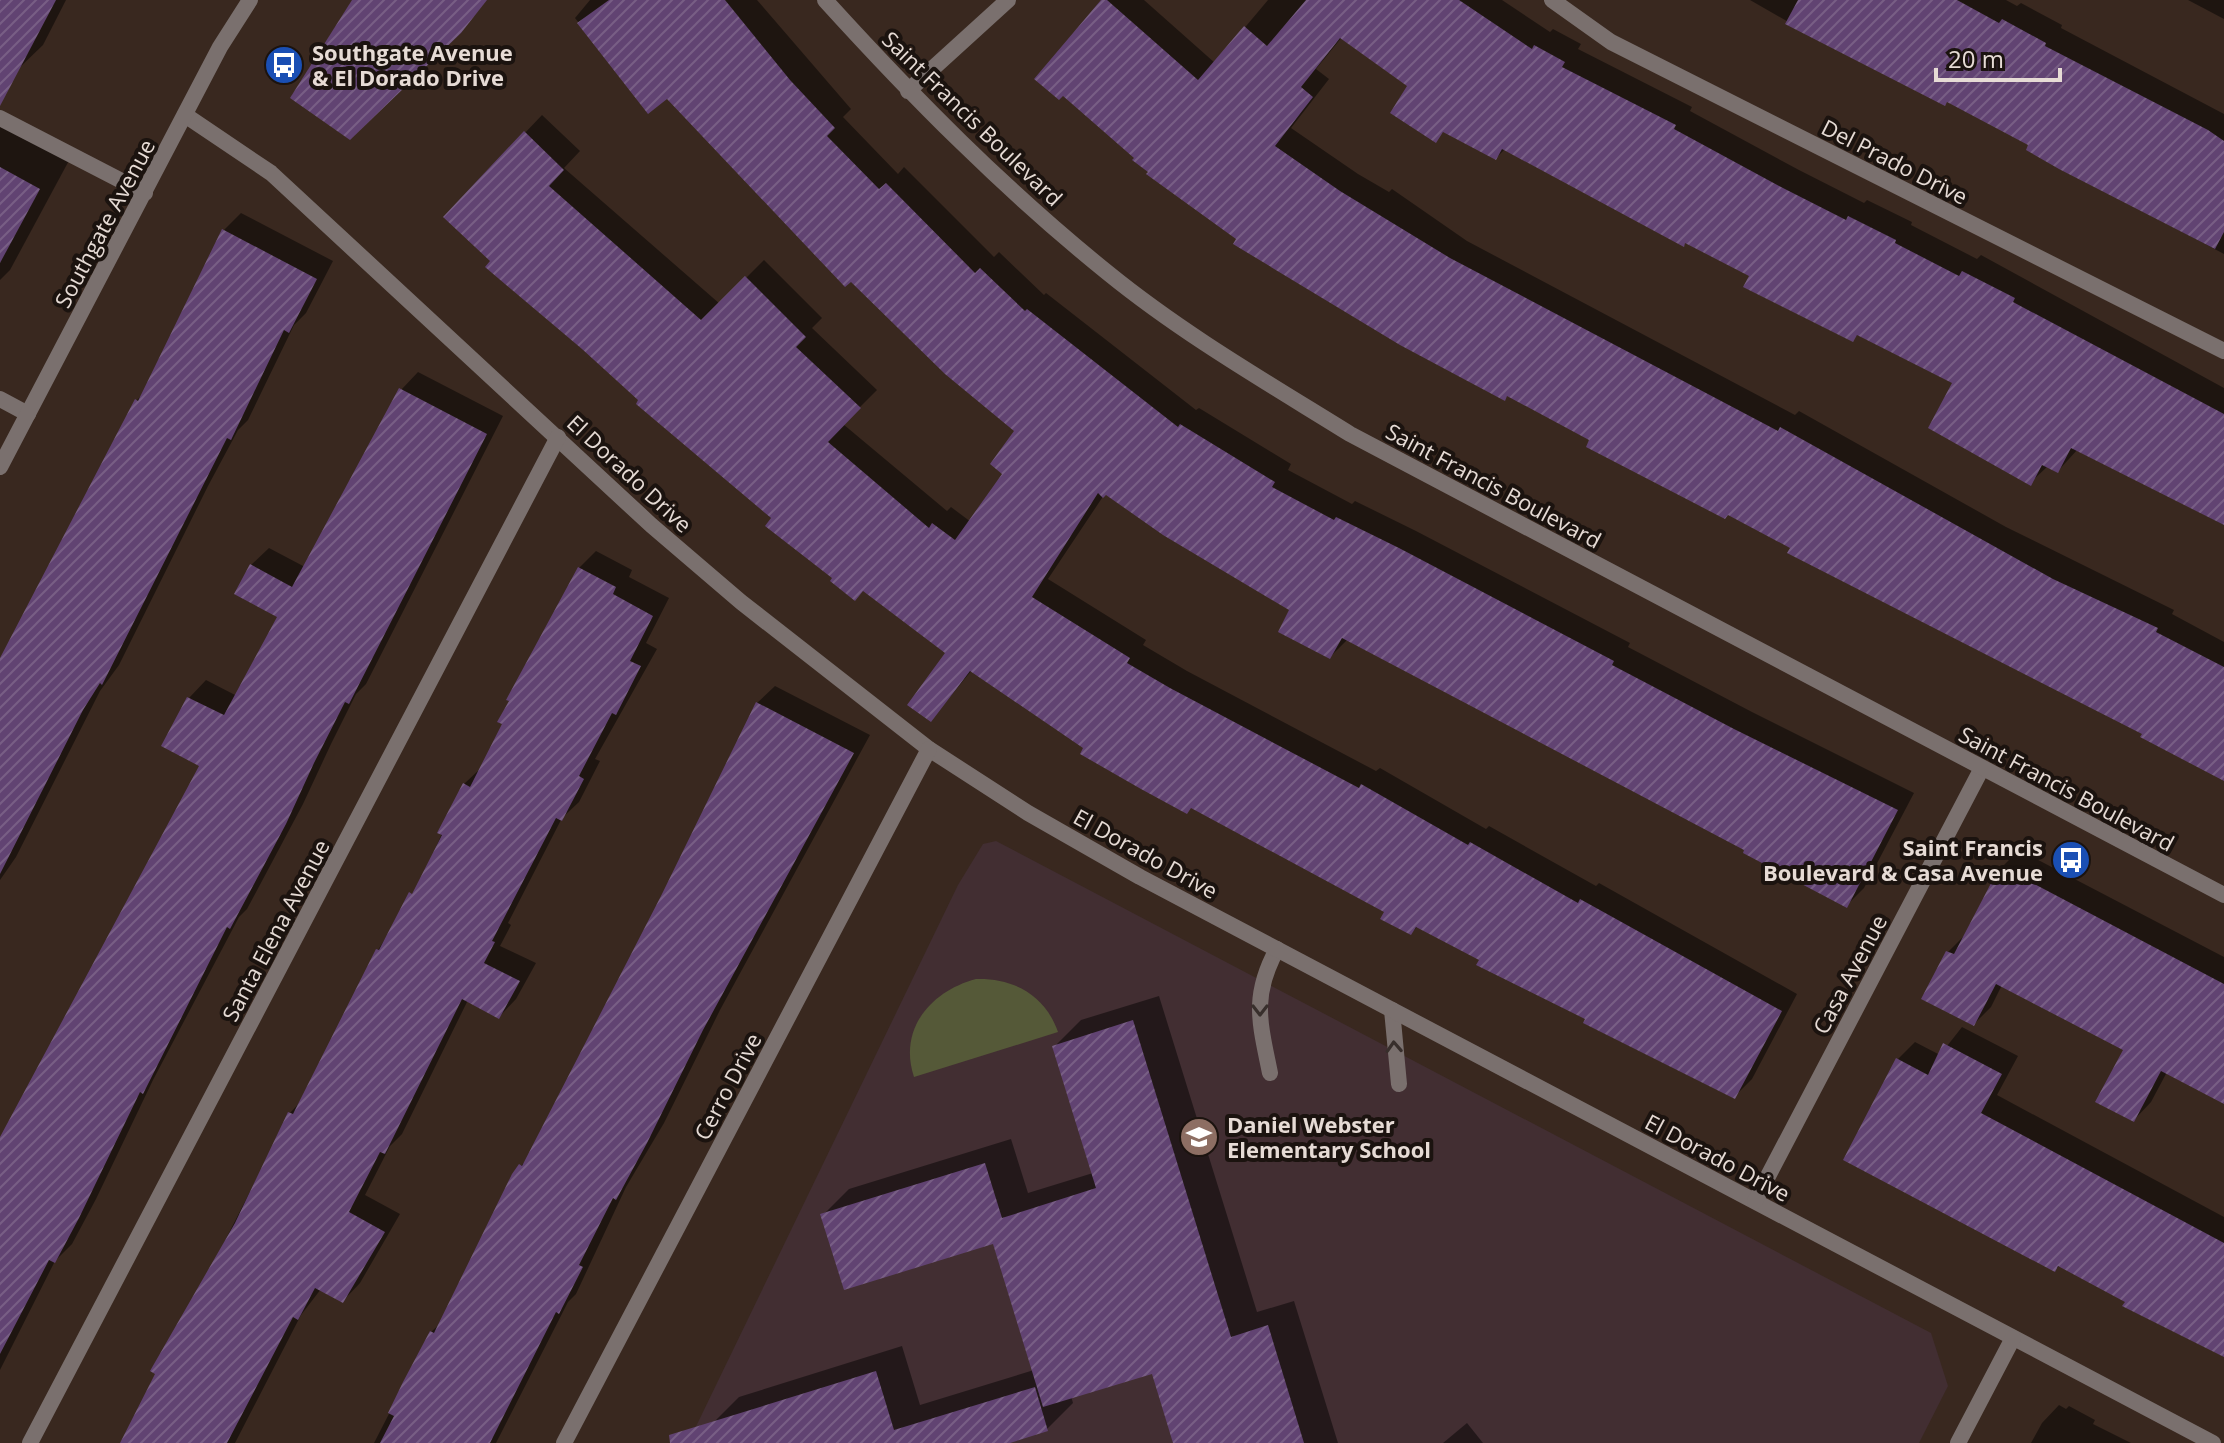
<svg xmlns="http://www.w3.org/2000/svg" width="2224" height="1443" font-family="'Open Sans',sans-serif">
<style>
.education{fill:#422e32}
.green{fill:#555938}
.shadow{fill:#0007}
.building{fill:url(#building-hatch)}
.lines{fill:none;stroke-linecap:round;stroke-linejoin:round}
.service{stroke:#7a706e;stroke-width:16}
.minor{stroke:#7a706e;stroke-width:16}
.tertiary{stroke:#7a706e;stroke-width:16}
.oneway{stroke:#382f2c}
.labels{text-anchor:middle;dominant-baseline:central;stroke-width:8;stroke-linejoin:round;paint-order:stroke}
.poi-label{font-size:22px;font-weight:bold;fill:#e6dbd5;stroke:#1b130f;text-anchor:start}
.street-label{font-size:22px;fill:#e6dbd5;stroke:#1b130f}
</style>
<defs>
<pattern id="building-hatch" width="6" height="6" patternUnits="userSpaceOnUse" patternTransform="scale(2)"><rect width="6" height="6" fill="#614372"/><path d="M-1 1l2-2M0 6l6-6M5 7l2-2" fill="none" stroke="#785e85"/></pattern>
</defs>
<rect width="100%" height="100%" fill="#39281f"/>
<polygon class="education" points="996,841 1931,1333 1948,1386 1919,1443 688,1443 958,885 983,844"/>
<path class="green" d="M976,979C1014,978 1045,995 1058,1032L914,1077C898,1029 931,991 976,979Z"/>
<g class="shadow">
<polygon points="0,0 66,0 43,45 16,71 0,63"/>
<polygon points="590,0 757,0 851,109 843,117 898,174 904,167 994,257 999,252 1044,295 1046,293 1196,410 1199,408 1291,464 1288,470 1352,504 1355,501 1416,531 1630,643 1628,647 1752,712 1914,793 1864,888 1846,906 1747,849 1348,639 1330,657 1292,610 1106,492 1048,579 1146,640 1143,645 1187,671 1376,771 1380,768 1486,829 1489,826 1596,886 1599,883 1797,994 1752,1079 1734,1097 1418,926 1411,933 1387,911 1086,748 972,670 931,720 948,653 864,589 835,578 446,216 542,115 580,151 564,168 720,304 764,260 822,318 812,328 877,390 843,424 947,511 951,507 971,522 1005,473 1017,431 667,97 649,111 575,18"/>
<polygon points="1103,0 1144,0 1215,63 1268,0 1502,0 1550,32 1553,29 1581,44 1578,49 1692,107 1690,111 1799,170 1864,203 1867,200 1912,222 1911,225 1977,259 1981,255 2224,388 2224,525 2078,449 2058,471 2048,466 2030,483 1955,382 1859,333 1852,340 1752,275 1506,148 1496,158 1445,130 1435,140 1409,86 1342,37 1316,69 1329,79 1291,128 1358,174 1389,192 1392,189 1467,241 1795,415 1799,411 2006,527 2174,610 2172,614 2224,642 2224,779 2144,733 1508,394 1239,239"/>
<polygon points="1750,0 2006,0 2017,6 2021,3 2062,25 2061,28 2224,114 2224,254 2060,167 2031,144 1947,100 1834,48"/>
<polygon points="2188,0 2224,0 2224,19"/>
<polygon points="0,116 72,155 10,270 0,280"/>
<polygon points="241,213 333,261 306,313 294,325 248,420 238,430 208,486 119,665 100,691 16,857 0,880 0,661 137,400 145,392 223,231"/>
<polygon points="418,372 503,416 366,684 356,694 331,744 303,804 247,909 239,917 153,1080 96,1199 72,1244 55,1261 0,1370 0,1146 202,765 164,745 189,698 206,680 237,696 280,616 251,565 269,548 305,567 401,390"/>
<polygon points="596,551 632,570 629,577 669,598 646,643 657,649 595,759 600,761 579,802 562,818 508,923 511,925 500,946 536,963 516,999 499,1017 468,1000 402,1134 390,1146 365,1195 400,1214 360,1283 343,1301 321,1289 301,1315 235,1443 122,1443 290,1113 302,1100 378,950 419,885 464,784 482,767 579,568"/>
<polygon points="775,686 870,735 720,1010 664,1123 626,1187 576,1294 568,1302 496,1443 374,1443 431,1332 442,1322 521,1166 529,1157 663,897 757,703"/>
<polygon points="2019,850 2224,957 2224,1101 2167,1072 2151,1102 2134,1120 2126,1049 2002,985 1991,1007 1974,1024 1948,952 1965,935 2002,867"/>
<polygon points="1159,996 1257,1312 1294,1301 1338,1443 1175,1443 1153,1371 1071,1396 1073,1403 1047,1429 1003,1443 719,1443 713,1423 739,1397 902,1346 920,1405 1034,1370 994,1241 823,1215 849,1189 1011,1139 1028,1193 1093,1173 1055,1046 1081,1020"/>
<polygon points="1962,1027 2018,1056 1997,1095 2224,1217 2224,1356 2060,1265 2055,1270 1898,1059 1915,1042 1940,1055"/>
<polygon points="2059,1405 2066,1409 2069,1406 2095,1420 2093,1424 2131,1443 2031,1443 2042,1423"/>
<polygon points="1467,1423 1483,1443 1443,1443"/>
</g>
<g class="building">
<polygon points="0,0 56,0 0,106"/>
<polygon points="352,0 487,0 461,33 350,140 290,98"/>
<polygon points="609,0 725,0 790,80 835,128 827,136 879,189 886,183 975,273 980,268 1025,311 1027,309 1178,427 1180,424 1275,482 1272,487 1334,520 1336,517 1399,548 1614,661 1612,665 1734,729 1898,810 1847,908 1743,853 1744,850 1342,638 1330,659 1278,632 1289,610 1163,535 1106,495 1103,498 1098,493 1032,597 1130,658 1127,663 1170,688 1359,788 1361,784 1468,845 1470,842 1578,903 1580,899 1782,1011 1735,1099 1583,1023 1585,1019 1476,965 1479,960 1416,927 1411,935 1380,919 1384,912 1191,808 1187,814 1141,789 1080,754 1083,748 970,671 931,722 907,705 945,653 863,591 855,601 830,581 832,578 765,526 771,518 636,404 638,400 582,349 485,267 490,261 443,217 524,131 564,170 549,186 701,320 745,276 806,337 796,347 861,408 828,442 929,528 932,523 955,540 1002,474 990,464 1014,431 945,374 851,282 845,287 667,99 648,114 577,23"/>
<polygon points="1101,0 1107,0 1198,80 1244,26 1267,46 1306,0 1459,0 1532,49 1534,45 1565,62 1562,67 1676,125 1674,129 1781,187 1846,220 1848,216 1896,240 1895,243 1959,276 1962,271 2015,298 2013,302 2224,414 2224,525 2071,448 2058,473 2042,465 2031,486 1928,428 1952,383 1857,335 1853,342 1743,287 1749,276 1685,243 1684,247 1502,149 1496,160 1443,132 1436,143 1390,113 1407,86 1340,38 1301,87 1313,97 1275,146 1340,191 1450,258 1778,431 1780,427 2053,579 2158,628 2156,632 2224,667 2224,781 2140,737 2142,734 1787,553 1790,548 1728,515 1725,519 1586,447 1589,440 1507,396 1505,401 1400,345 1233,244 1236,239 1146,174 1148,172 1132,160 1134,158 1063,96 1059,100 1034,79"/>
<polygon points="1798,0 1957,0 1999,23 2002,19 2046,43 2045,46 2208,130 2224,141 2224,232 2215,249 2059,169 2026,150 2028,145 1947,102 1945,106 1785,24"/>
<polygon points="0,167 40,189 0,263"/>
<polygon points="222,229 317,279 289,333 284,330 231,440 227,438 102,685 100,683 83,710 0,874 0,658 135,399 138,401"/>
<polygon points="399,388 487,434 349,704 345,702 314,763 286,824 230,929 227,927 143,1094 140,1092 79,1218 55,1263 49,1260 0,1354 0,1137 199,766 161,746 187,697 224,715 277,617 234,594 250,564 292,587"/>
<polygon points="578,567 616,587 613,594 653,616 630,661 641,666 616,715 612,713 579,776 584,779 562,821 556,818 492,941 495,942 484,963 520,981 499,1019 462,999 385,1154 380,1152 349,1212 385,1232 343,1303 315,1288 298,1320 293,1317 227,1443 120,1443 155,1374 150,1371 235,1223 288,1112 293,1114 376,949 379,950 409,892 412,894 442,835 437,833 463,783 470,787 502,724 497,722 509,701 506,700"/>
<polygon points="756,702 854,753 703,1030 647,1143 616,1200 613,1198 579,1265 583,1267 559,1314 556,1312 490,1443 380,1443 394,1416 388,1413 403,1382 430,1331 434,1333 512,1174 519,1164 522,1166 661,896"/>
<polygon points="2000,866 2224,984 2224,1104 2161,1071 2134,1122 2095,1102 2123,1050 1996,984 1974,1026 1921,999 1946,951 1954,954"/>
<polygon points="1133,1020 1231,1337 1268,1325 1304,1443 1173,1443 1152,1374 1043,1407 993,1244 844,1290 820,1214 985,1163 1002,1218 1096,1188 1052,1046"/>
<polygon points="1943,1043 2002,1074 1981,1113 2224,1243 2224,1357 2122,1306 2125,1302 2058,1266 2055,1272 1843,1160 1896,1058 1928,1075"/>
<polygon points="876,1371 894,1430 1035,1387 1048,1431 1010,1443 670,1443 669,1435"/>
</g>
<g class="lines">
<g class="service">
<polyline points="0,118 145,193"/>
<polyline points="1392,1010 1399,1084"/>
<path d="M1270,1073C1260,1023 1251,997 1277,949"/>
</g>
<g class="minor">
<polyline points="1552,0 1611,42 2224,351"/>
<polyline points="908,91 1008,0"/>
<polyline points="185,115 271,173 651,525 741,602 929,749 1028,813 1140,877 2213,1443"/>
<polyline points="0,399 28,414"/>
<polyline points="1755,1201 1982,768"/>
<polyline points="30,1443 558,437"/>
<polyline points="564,1443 929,749"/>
<polyline points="1958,1443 2013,1338"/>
</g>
<g class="tertiary">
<path d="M825,0C914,98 1005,190 1108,273C1183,334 1268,383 1350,434L2224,895"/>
<polyline points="0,467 220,47 250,0"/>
</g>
</g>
<defs><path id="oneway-chevron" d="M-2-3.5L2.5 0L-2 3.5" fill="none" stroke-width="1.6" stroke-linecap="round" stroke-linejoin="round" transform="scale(2)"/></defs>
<g class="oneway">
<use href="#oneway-chevron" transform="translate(1260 1010) rotate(90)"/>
<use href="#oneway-chevron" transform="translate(1394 1047) rotate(-93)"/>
</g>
<defs>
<symbol id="bus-disc" viewBox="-11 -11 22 22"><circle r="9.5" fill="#1a4fb4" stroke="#1b130f"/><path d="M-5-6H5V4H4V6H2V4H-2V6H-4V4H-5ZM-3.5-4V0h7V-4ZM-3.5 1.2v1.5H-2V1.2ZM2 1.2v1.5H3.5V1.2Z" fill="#fff"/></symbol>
<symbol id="school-disc" viewBox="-11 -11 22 22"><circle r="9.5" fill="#8d6e63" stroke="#1b130f"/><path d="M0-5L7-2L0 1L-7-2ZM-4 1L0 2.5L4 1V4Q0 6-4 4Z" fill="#fff"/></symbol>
</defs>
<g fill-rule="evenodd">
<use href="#bus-disc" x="262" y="43" width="44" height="44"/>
<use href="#bus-disc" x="2049" y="838" width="44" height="44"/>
<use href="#school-disc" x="1177" y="1115" width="44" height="44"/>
</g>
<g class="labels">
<g class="poi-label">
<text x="312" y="52">Southgate Avenue<tspan x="312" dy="25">&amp; El Dorado Drive</tspan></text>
<text x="2043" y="847" text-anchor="end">Saint Francis<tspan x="2043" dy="25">Boulevard &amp; Casa Avenue</tspan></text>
<text x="1227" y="1124">Daniel Webster<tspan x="1227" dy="25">Elementary School</tspan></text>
</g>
<g class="street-label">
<text transform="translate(973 118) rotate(44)">Saint Francis Boulevard</text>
<text transform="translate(1895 161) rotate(27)">Del Prado Drive</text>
<text transform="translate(104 223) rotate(-62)">Southgate Avenue</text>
<text transform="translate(630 473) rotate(43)">El Dorado Drive</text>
<text transform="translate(1494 485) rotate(28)">Saint Francis Boulevard</text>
<text transform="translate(2067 788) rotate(28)">Saint Francis Boulevard</text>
<text transform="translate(1146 853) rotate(29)">El Dorado Drive</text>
<text transform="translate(275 930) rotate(-62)">Santa Elena Avenue</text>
<text transform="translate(1849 974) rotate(-62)">Casa Avenue</text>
<text transform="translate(727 1086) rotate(-62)">Cerro Drive</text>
<text transform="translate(1718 1157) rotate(28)">El Dorado Drive</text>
</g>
</g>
<path d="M1936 68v12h124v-12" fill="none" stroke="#e6dbd5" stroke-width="4"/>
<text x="1948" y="68" font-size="24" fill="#e6dbd5" stroke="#1b130f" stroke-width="6" paint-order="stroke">20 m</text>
</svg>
